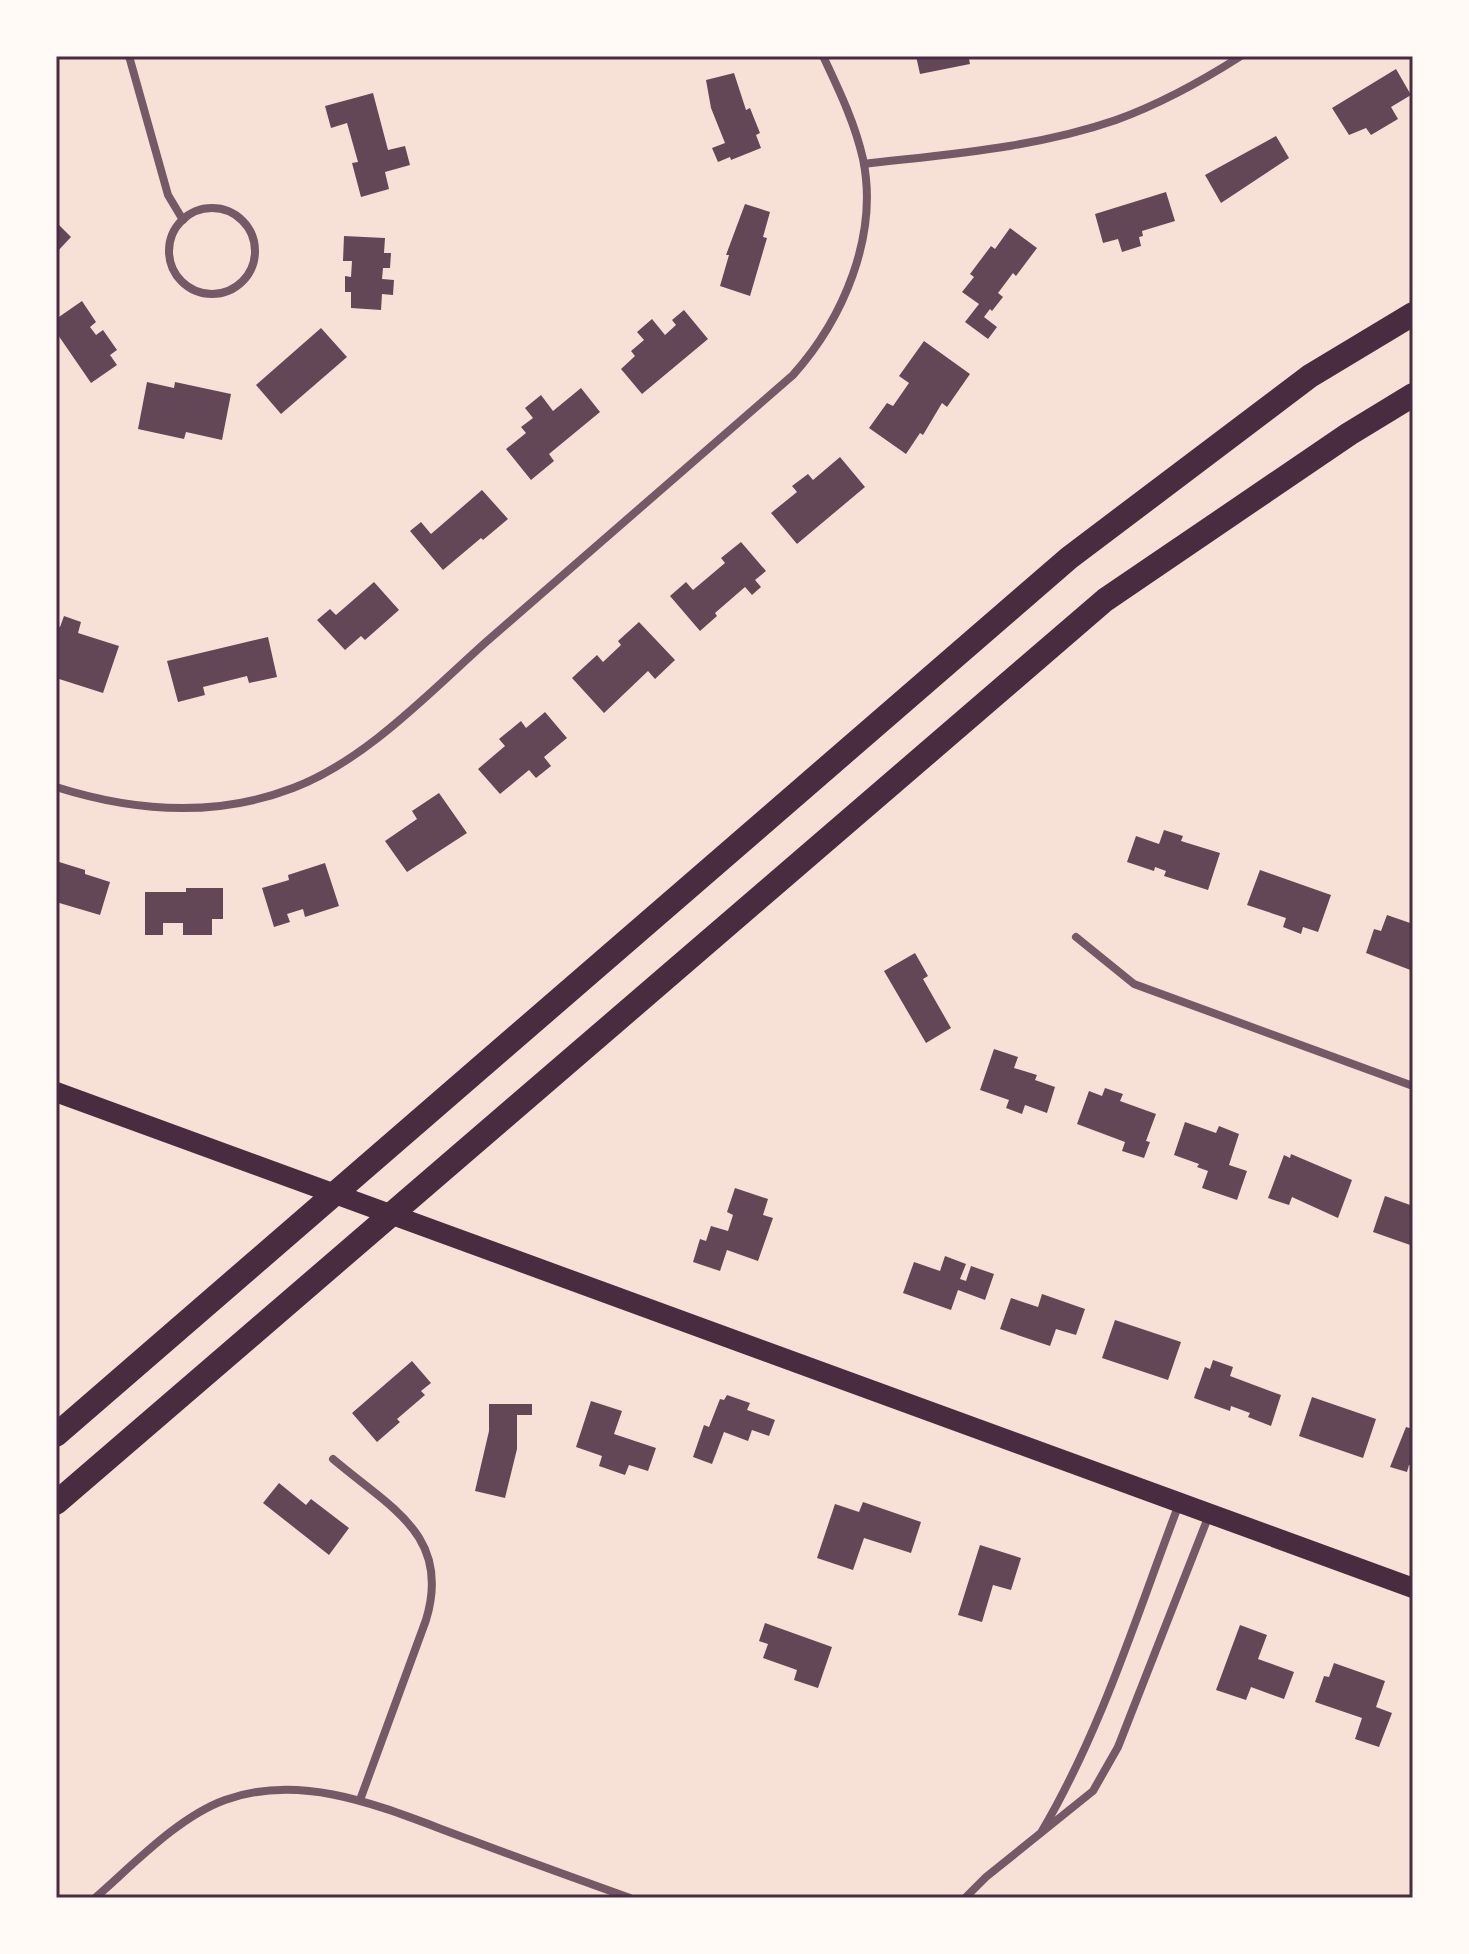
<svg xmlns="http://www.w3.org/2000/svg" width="1469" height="1954" font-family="'Work Sans',sans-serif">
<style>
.building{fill:#644757}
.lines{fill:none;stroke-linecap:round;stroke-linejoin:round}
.minor{stroke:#755966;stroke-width:8}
.primary{stroke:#4a2c40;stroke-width:20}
.motorway{stroke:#4a2c40;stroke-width:24}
.neatline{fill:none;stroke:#4a2c40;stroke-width:3}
</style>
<rect width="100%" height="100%" fill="#f7e1d7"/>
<g class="building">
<polygon points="916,56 978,56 978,57 969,59 970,64 920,74"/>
<polygon points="1396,69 1411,95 1391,107 1398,119 1371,135 1366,128 1349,135 1332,108"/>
<polygon points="734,73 746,110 750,108 760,133 756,135 761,148 731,160 730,157 718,162 712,148 725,143 711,108 706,80"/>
<polygon points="373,93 388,150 405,146 410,165 385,172 389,189 361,197 352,163 358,162 347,123 331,128 325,106"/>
<polygon points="1276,136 1289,158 1221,203 1205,175"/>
<polygon points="1166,192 1175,221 1142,231 1143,236 1139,237 1141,246 1122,252 1118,239 1103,243 1095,214"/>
<polygon points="745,204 770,212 763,237 767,238 750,296 720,286 729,255 726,255"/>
<polygon points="56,222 71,237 56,253"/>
<polygon points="1010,228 1037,248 1016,276 1013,273 998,293 1003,297 992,311 990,309 984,317 997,327 988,339 965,322 979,304 962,292 974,277 970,274 991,246 995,249"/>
<polygon points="344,236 385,238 384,253 391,253 390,268 383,268 382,279 394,280 393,295 382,294 381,310 351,308 351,292 345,292 345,276 351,277 352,261 343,261"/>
<polygon points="82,301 96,322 90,327 96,335 103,330 117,350 110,355 117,365 91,383 56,332 56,319"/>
<polygon points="684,310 708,339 642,394 621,369 635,356 631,351 644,340 637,332 652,319 665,335 676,325 672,320"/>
<polygon points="321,328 347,357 281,414 256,385"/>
<polygon points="924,341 970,374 947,407 942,403 923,435 920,433 906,454 869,428 887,403 893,406 909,383 899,376"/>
<polygon points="147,382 174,388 175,382 231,394 222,440 186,432 184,439 138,429"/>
<polygon points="581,388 600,412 549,454 554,461 531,480 506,449 526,433 521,427 533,418 525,408 541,395 553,411"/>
<polygon points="840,457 865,487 797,544 771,513 797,492 792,486 808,474 813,480"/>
<polygon points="482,490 508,519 483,540 481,538 443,570 410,531 421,522 431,534"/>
<polygon points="741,542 766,571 755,580 761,587 752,595 745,587 715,613 717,616 700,631 670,596 686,582 693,590 725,563 721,558"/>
<polygon points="374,582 399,610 365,640 361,636 345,650 317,620 330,609 336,615"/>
<polygon points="64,616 81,622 78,633 119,646 103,693 56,678 56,626 60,627"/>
<polygon points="639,622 675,660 655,679 648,671 604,713 572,678 597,655 603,662 621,645 618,641"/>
<polygon points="268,637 277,677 249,683 247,676 203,687 205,695 178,702 167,661"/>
<polygon points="545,712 567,738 544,757 551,766 536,778 529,770 500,794 478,769 505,746 499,739 521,721 526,728"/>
<polygon points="439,793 467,833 407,872 385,841 417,819 412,811"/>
<polygon points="1164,830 1183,836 1181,841 1220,853 1208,890 1164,876 1166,871 1155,867 1154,871 1127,862 1136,836 1159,844"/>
<polygon points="56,861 85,870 85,874 110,882 100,915 56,902"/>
<polygon points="325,863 339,906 305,917 303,909 287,914 290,922 274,927 262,888 289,880 288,875"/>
<polygon points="1260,870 1331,895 1318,932 1303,927 1301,934 1283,927 1286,918 1247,905"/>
<polygon points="186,888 223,888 223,919 212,919 212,935 183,935 183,923 163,923 163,935 145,935 145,892 186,892"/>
<polygon points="1387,915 1413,924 1413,971 1366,953 1374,929 1381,931"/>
<polygon points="915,953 928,976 923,979 951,1028 926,1043 884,971"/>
<polygon points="994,1049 1018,1057 1014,1068 1037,1075 1035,1080 1055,1087 1047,1113 1025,1105 1022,1114 1006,1108 1009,1100 980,1090"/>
<polygon points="1105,1088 1123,1094 1120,1101 1156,1114 1146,1141 1150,1142 1144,1158 1122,1151 1125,1142 1077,1124 1089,1091 1102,1096"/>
<polygon points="1185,1122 1216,1133 1219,1126 1239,1134 1229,1165 1247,1171 1237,1200 1202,1188 1208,1171 1197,1167 1199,1164 1174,1155"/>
<polygon points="1291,1154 1352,1180 1338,1218 1292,1197 1289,1205 1268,1198 1284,1155 1290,1158"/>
<polygon points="735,1188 768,1199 763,1215 773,1218 758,1261 727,1250 720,1271 693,1262 700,1239 706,1241 711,1226 728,1231 733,1215 727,1212"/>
<polygon points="1385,1196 1413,1206 1413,1246 1373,1232"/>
<polygon points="945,1256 966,1264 960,1279 966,1281 971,1266 994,1274 985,1300 958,1290 951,1310 903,1293 914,1262 940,1271"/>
<polygon points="1042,1294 1085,1309 1076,1335 1056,1329 1050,1346 1000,1329 1011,1298 1038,1307"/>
<polygon points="1115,1320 1181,1342 1168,1380 1102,1358"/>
<polygon points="1213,1360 1233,1367 1230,1376 1281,1395 1271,1426 1248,1417 1250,1413 1231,1406 1230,1411 1194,1398 1205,1367 1210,1369"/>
<polygon points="412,1361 431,1383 421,1391 425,1395 397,1419 400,1422 377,1442 352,1413"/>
<polygon points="727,1395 750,1403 747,1410 775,1420 769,1436 752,1430 748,1441 724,1432 712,1464 693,1457 704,1425 709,1427 720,1399 724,1400"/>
<polygon points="1312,1397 1376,1419 1363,1458 1299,1436"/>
<polygon points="591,1401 622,1411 614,1434 656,1448 648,1471 629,1465 625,1475 599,1466 602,1456 576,1447"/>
<polygon points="489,1404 532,1404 532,1415 517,1415 517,1449 505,1498 475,1491 489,1431"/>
<polygon points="1406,1427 1413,1429 1413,1466 1409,1465 1407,1472 1390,1467"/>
<polygon points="279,1483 306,1505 311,1499 349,1528 329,1555 263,1503"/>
<polygon points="863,1502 921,1522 911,1553 864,1538 853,1570 817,1558 835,1504 859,1512"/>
<polygon points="980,1545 1021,1558 1011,1590 993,1585 982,1622 958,1615"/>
<polygon points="765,1623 832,1647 818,1688 794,1680 797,1670 763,1658 768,1644 759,1641"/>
<polygon points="1240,1625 1267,1635 1258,1659 1294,1672 1284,1699 1251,1687 1246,1700 1216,1690"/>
<polygon points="1334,1663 1385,1681 1376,1707 1392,1713 1379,1747 1355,1739 1362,1718 1315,1702 1324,1676 1329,1677"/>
</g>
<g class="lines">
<g class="minor">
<polyline points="129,56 168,195 183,220"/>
<path d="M864,164C949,154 1035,148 1116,120C1160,104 1202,81 1241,56"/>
<circle cx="212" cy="251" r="43"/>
<path d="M56,787C135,812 215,818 293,788C365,761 430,692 486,642C589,553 691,464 793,375C843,319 879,236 863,159C855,123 839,90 823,56"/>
<polyline points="1076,937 1134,984 1413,1086"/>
<path d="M333,1459C389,1507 452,1535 426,1620L360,1800"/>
<path d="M1042,1831C1102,1729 1137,1614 1179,1504"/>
<path d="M95,1898C133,1865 178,1817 225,1800C308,1770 393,1812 471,1840C524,1860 577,1879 630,1898"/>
<polyline points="965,1898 986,1877 1093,1791 1118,1747 1209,1515"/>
</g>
<polyline class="primary" points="56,1092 1413,1588"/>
<g class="motorway">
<polyline points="56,1435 1069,558 1310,376 1413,314"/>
<polyline points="56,1503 1105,600 1349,434 1413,395"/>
</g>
</g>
<rect width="1469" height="1954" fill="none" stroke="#fffaf5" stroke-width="116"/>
<rect x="58" y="58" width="1353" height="1838" class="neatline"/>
</svg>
